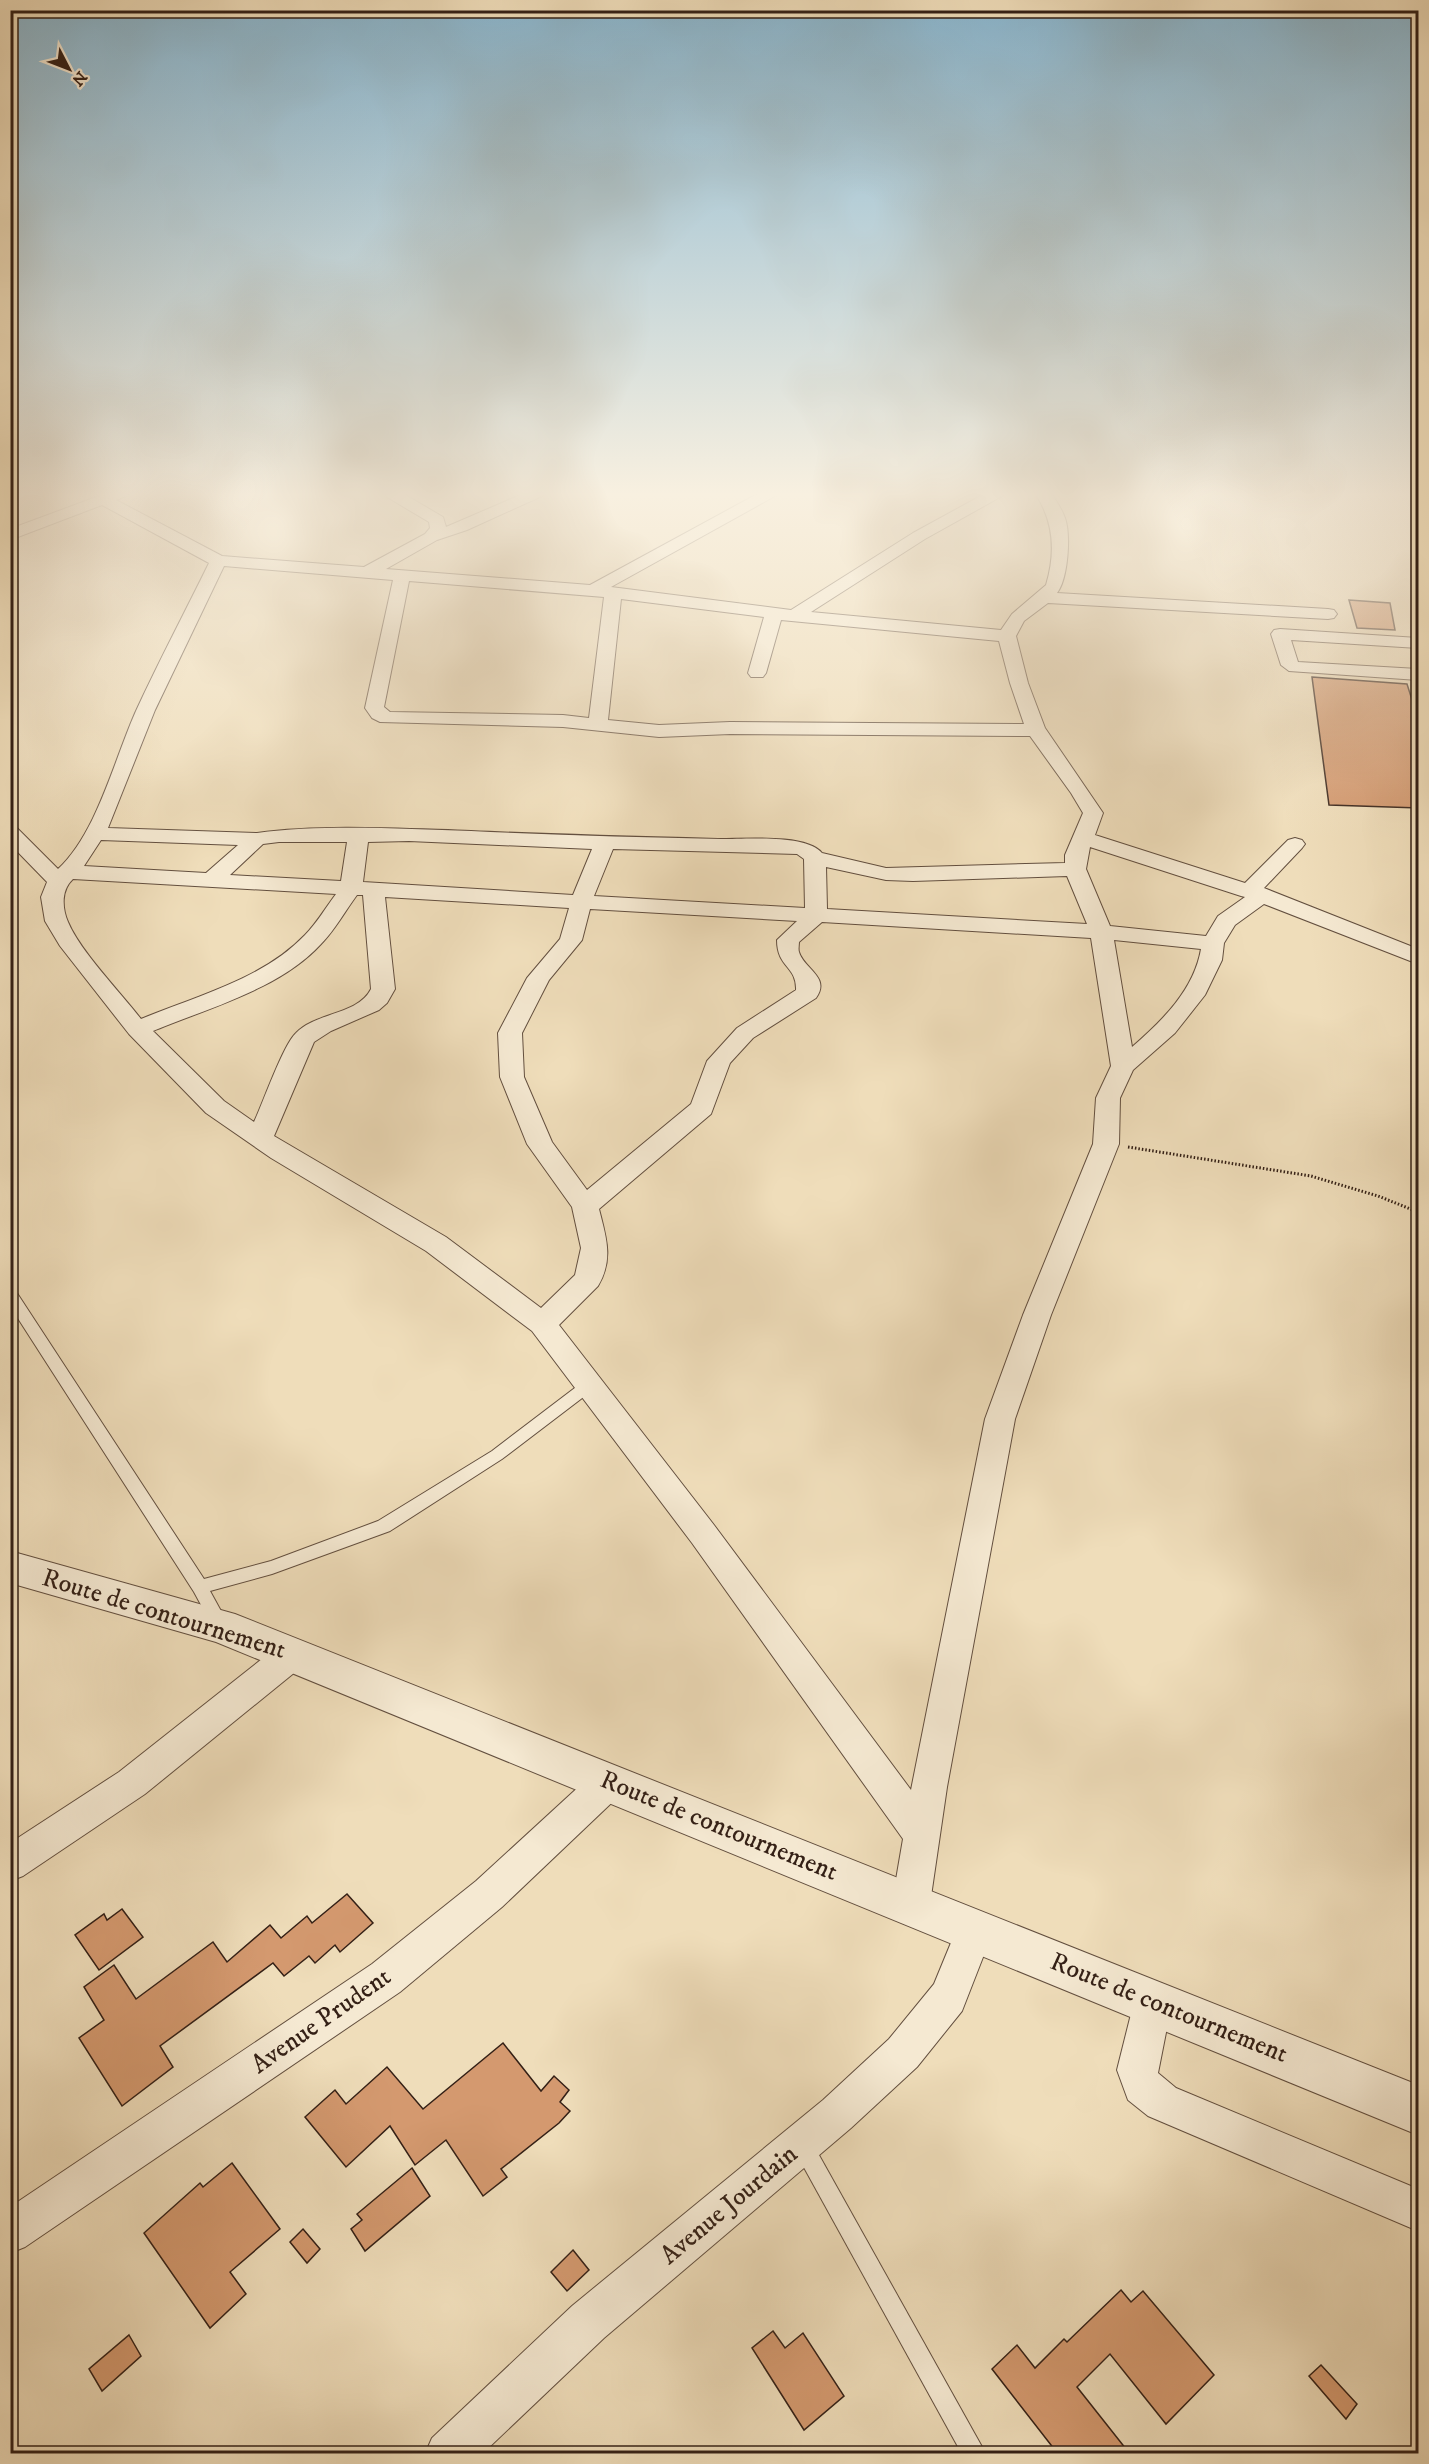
<svg xmlns="http://www.w3.org/2000/svg" width="1429" height="2464" font-family="'IM FELL DW Pica',serif">
<style>
.building{fill:#d4996f;stroke:#342016;stroke-width:1.5}
.lines{fill:none;stroke-linecap:round;stroke-linejoin:round}
.service-casing{stroke:#634f3f;stroke-width:2}
.minor-casing{stroke:#634f3f;stroke-width:2}
.tertiary-casing{stroke:#634f3f;stroke-width:2}
.path{stroke:#342016;stroke-width:3;stroke-dasharray:1.5 2;stroke-linecap:butt}
.service{fill:#f5e9d2;fill-rule:evenodd}
.minor{fill:#f5e9d2;fill-rule:evenodd}
.tertiary{fill:#f5e9d2;fill-rule:evenodd}
.labels{text-anchor:middle;dominant-baseline:central;stroke-width:4.5;stroke-linejoin:round;paint-order:stroke}
.near-street-label{font-size:26px;fill:#342016;stroke:#f5e9d2}
</style>
<rect width="100%" height="100%" fill="#efddba"/>
<filter id="stains"><feTurbulence type="fractalNoise" baseFrequency=".00333" numOctaves="4"/><feColorMatrix values="0 0 0 0 .2 0 0 0 0 .09 0 0 0 0 .02 0 0 0 .5 -.17"/></filter>
<radialGradient id="worn" r=".72"><stop offset=".6" stop-color="#630" stop-opacity="0"/><stop offset="1" stop-color="#630" stop-opacity=".3"/></radialGradient>
<g class="building">
<polygon points="1349,600 1390,603 1395,630 1357,628"/>
<polygon points="1312,677 1407,684 1419,722 1419,808 1329,805"/>
<polygon points="347,1894 373,1923 340,1952 335,1945 315,1963 309,1956 284,1976 273,1963 160,2046 173,2067 122,2106 79,2038 104,2020 84,1987 114,1965 136,1999 213,1942 227,1962 270,1925 281,1938 307,1916 312,1923"/>
<polygon points="122,1909 143,1937 99,1970 75,1935 104,1914 107,1920"/>
<polygon points="503,2043 541,2091 554,2076 569,2090 560,2102 570,2111 559,2123 501,2169 507,2177 483,2196 446,2140 415,2165 390,2126 346,2167 305,2117 335,2090 346,2104 387,2067 423,2109"/>
<polygon points="232,2163 280,2229 230,2272 246,2294 210,2328 144,2233 200,2183 203,2187"/>
<polygon points="412,2168 430,2196 365,2251 351,2229 362,2220 357,2214"/>
<polygon points="303,2229 320,2249 307,2263 290,2242"/>
<polygon points="573,2250 589,2270 567,2291 551,2272"/>
<polygon points="1121,2290 1131,2302 1143,2291 1214,2375 1166,2424 1110,2354 1077,2387 1130,2454 1058,2454 992,2369 1017,2345 1035,2368 1064,2339 1067,2342"/>
<polygon points="773,2331 785,2348 803,2333 844,2396 804,2430 752,2348"/>
<polygon points="129,2335 141,2356 102,2391 89,2369"/>
<polygon points="1321,2365 1357,2404 1346,2419 1309,2376"/>
</g>
<g class="lines">
<defs>
<g id="service">
<polygon points="10,1289 15,1290 204,1579 271,1561 378,1521 492,1451 584,1381 594,1381 596,1385 594,1389 502,1459 390,1531 272,1574 210,1591 227,1622 225,1627 219,1629 213,1627 194,1592 10,1306"/>
<polygon points="803,2136 810,2139 986,2454 962,2454 796,2153 793,2146 796,2139"/>
</g>
<g id="minor">
<path d="M107,493H129L126,496L116,500L222,556L364,567L425,534L430,528L429,522L387,497L385,493H402L443,517L446,527L525,493H545L542,496L467,530L437,540L386,569L590,585L759,493H778L775,496L611,587L791,610L913,533L986,493H1005L1002,496L925,539L811,612L1001,630L1012,614L1046,585C1056,552 1054,522 1035,493H1051C1056,501 1062,509 1065,518C1071,535 1068,579 1057,593L1328,609L1334,610L1337,614L1334,618L1328,619L1048,603L1024,621L1016,636L1028,683L1045,728L1103,813L1095,835L1245,883L1288,840L1295,838L1302,840L1305,844L1302,848L1264,888L1418,949V964L1264,904L1235,925L1224,943L1222,960L1205,995L1175,1033L1133,1070L1120,1098L1119,1144L1051,1315L1015,1419L947,1787L930,1903L924,1916L911,1921L898,1916L892,1903L903,1839L692,1543L532,1331L426,1251L271,1158L206,1113L129,1034L60,946L45,921L41,897L47,882L10,844V826L17,828L58,869C97,833 114,760 136,711C159,661 185,612 209,563L102,505L10,540V529ZM224,566L393,580L365,708L372,718L380,722L563,727L659,737L730,734L1030,736L1071,793L1083,813L1065,855V863L886,868L822,853C807,834 746,839 721,839C638,837 554,835 471,831C403,829 324,824 257,833L108,828L155,710ZM409,581L604,597L589,718L563,715L390,712L384,707ZM621,599L764,617L748,673L751,677H763L766,673L781,620L999,641L1010,683L1024,724L730,722L659,725L608,720ZM101,840L238,845L206,873L84,866ZM409,841L592,849L573,895L363,882L368,842ZM279,842H347L341,881L230,875L263,844ZM1090,847L1241,896L1245,897L1218,916L1206,936L1110,926L1086,869ZM613,849L797,854L804,859L805,908L594,896ZM826,867L886,880L913,881L1067,876L1087,924L827,909ZM73,879L336,894C326,907 317,923 305,935C263,979 197,996 141,1019C121,993 80,951 68,922C62,908 61,890 73,879ZM357,895H363L371,989C358,1015 316,1012 296,1033C283,1045 263,1103 254,1122L224,1101L153,1031C208,1008 280,989 321,944C335,930 345,911 357,895ZM385,897L569,908L560,939L527,978L498,1033L500,1077L527,1144L572,1207L581,1248L575,1275L541,1308L446,1237L274,1136L314,1042L331,1031L379,1010L387,1003L395,989ZM590,909L797,921L777,940C777,968 797,966 796,990L737,1028L707,1061L691,1104L587,1190L552,1142L524,1077L522,1033L549,980L582,940ZM822,922L1091,938L1111,1066L1096,1098L1093,1144L1023,1315L985,1419L911,1790L714,1525L559,1325L598,1286C614,1259 606,1237 599,1209L711,1114L730,1063L753,1038L816,998C831,977 804,969 799,952C798,949 799,945 799,942ZM1114,940L1201,949C1194,990 1162,1021 1132,1047Z"/>
<polygon points="1280,629 1418,638 1418,648 1291,640 1298,662 1418,669 1418,680 1289,671 1281,665 1271,634 1274,630"/>
<polygon points="293,1640 305,1644 310,1654 305,1664 145,1794 23,1876 10,1881 10,1843 119,1772 281,1644"/>
<polygon points="610,1765 623,1770 628,1781 623,1792 502,1907 400,1992 25,2247 10,2253 10,2207 372,1964 476,1881 597,1770"/>
<polygon points="975,1911 988,1916 994,1929 962,2011 917,2067 851,2128 604,2338 482,2454 425,2454 432,2438 572,2306 823,2100 889,2039 934,1984 962,1916"/>
<polygon points="1153,1983 1167,1988 1172,2002 1158,2073 1176,2088 1418,2189 1418,2231 1148,2116 1128,2100 1117,2070 1134,2002 1139,1988"/>
</g>
<polygon id="tertiary" points="10,1551 235,1614 1418,2085 1418,2135 216,1642 10,1583"/>
</defs>
<use href="#service" class="service-casing"/>
<use href="#minor" class="minor-casing"/>
<use href="#tertiary" class="tertiary-casing"/>
<polyline class="path" points="1128,1147 1311,1176 1378,1196 1418,1212"/>
<use href="#service" class="service"/>
<use href="#minor" class="minor"/>
<use href="#tertiary" class="tertiary"/>
</g>
<linearGradient id="sky" x2="0" y2="1"><stop stop-color="#89b7d1"/><stop offset="0.59" stop-color="#f8f0e0"/><stop offset="1" stop-color="#f8f0e0" stop-opacity="0"/></linearGradient>
<rect width="1429" height="838" fill="url(#sky)"/>
<g class="labels">
<g class="near-street-label">
<text transform="translate(164 1614) rotate(17)">Route de contournement</text>
<text transform="translate(719 1826) rotate(22)">Route de contournement</text>
<text transform="translate(1169 2008) rotate(22)">Route de contournement</text>
<text transform="translate(321 2021) rotate(-35)">Avenue Prudent</text>
<text transform="translate(729 2205) rotate(-40)">Avenue Jourdain</text>
</g>
</g>
<rect width="1429" height="2464" fill="none" stroke="#efddba" stroke-width="36"/>
<rect x="12" y="12" width="1405" height="2440" fill="none" stroke="#342016" stroke-width="3"/>
<rect x="18" y="18" width="1393" height="2428" fill="none" stroke="#342016" stroke-width="1.5"/>
<g transform="translate(69 69) rotate(132)" stroke="#f5e9d2" stroke-width="4.5" paint-order="stroke">
<path d="M0-4.5L10 22L0 15L-10 22Z" fill="#342016"/>
<text y="-9" font-size="16" font-weight="bold" text-anchor="middle" fill="#342016">N</text>
</g>
<rect width="100%" height="100%" filter="url(#stains)"/>
<rect width="100%" height="100%" fill="url(#worn)"/>
</svg>
